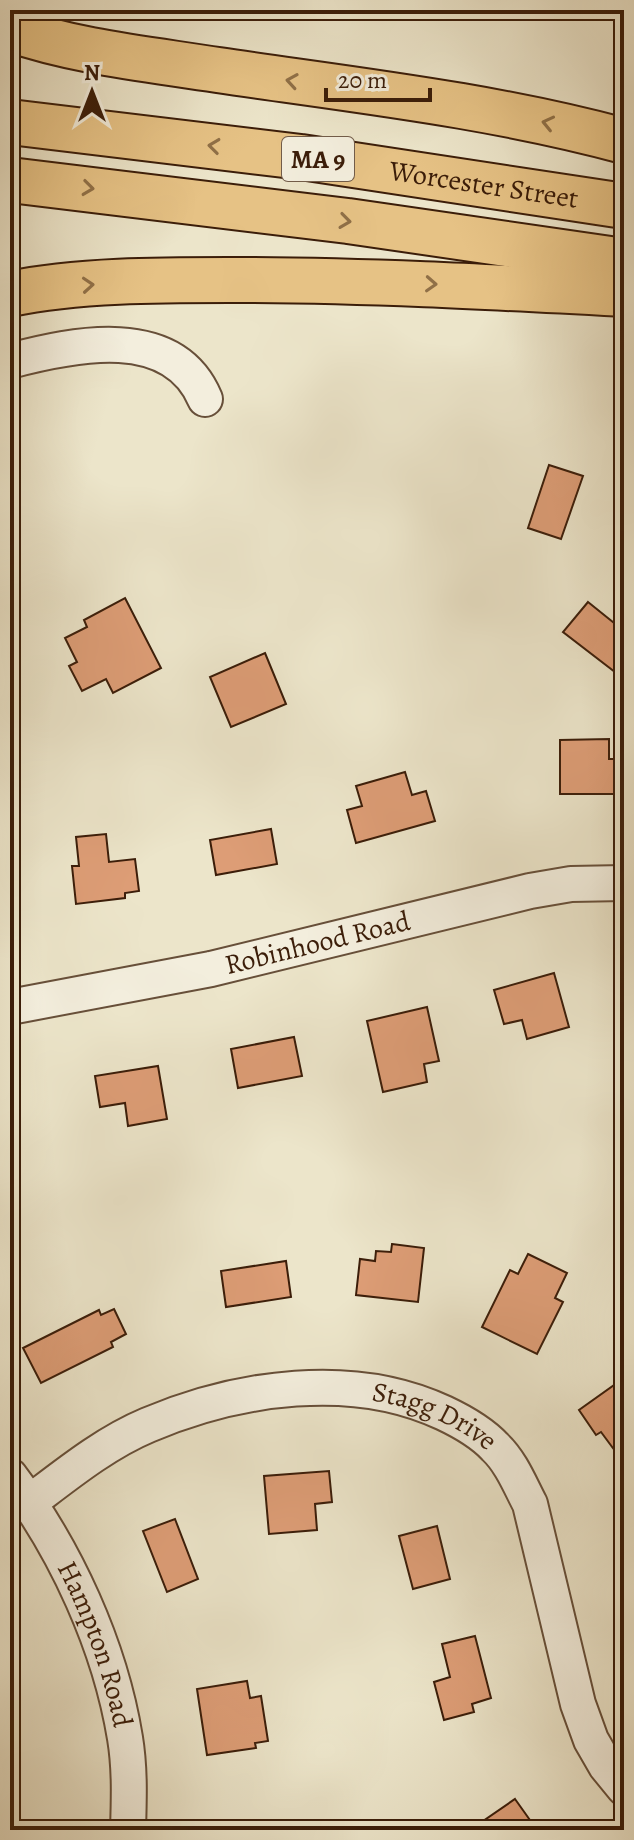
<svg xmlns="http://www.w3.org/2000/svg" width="634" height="1840" font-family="Alegreya,serif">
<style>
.building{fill:#dd9d76;stroke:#3b1d09;stroke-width:2}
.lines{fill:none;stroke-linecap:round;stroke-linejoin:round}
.street-casing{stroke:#674f39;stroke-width:38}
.highway-casing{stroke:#3b1d09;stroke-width:48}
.street{stroke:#f3eedd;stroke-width:34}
.highway{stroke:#e6c285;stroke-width:44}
.oneway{stroke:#907047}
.labels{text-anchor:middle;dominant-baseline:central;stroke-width:8;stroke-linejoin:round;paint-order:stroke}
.shield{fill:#f3eedd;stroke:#725c49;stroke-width:2}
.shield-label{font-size:26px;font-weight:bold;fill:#3b1d09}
.street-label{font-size:28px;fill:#3b1d09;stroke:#f3eedd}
</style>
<rect width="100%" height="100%" fill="#ece5ca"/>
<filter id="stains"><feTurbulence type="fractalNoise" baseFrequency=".0025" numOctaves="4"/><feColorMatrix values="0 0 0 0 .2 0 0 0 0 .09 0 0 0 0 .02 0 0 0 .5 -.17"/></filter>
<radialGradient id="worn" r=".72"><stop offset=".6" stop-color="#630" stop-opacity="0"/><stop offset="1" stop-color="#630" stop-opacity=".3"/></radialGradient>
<g class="building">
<polygon points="549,465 583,476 561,539 528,528"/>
<polygon points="125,598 161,668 113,693 106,679 82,691 69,666 77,662 65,638 87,627 84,620"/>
<polygon points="588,602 624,631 624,679 563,632"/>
<polygon points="265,653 286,704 231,727 210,677"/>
<polygon points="609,739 609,759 624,759 624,794 560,794 560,740"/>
<polygon points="405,772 412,795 426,791 435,821 356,843 347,810 362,806 356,786"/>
<polygon points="271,829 277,864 216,875 210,840"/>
<polygon points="106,834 109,862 135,859 139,891 125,893 125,898 76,904 72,866 79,866 76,837"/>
<polygon points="554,973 569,1027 527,1039 522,1020 504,1024 494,990"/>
<polygon points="427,1007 439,1061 424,1064 427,1082 383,1092 367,1021"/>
<polygon points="294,1037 302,1076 238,1088 231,1049"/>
<polygon points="158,1066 167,1119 128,1126 125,1103 100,1107 95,1076"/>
<polygon points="392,1244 424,1248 418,1302 356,1295 360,1259 375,1261 376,1251 391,1252"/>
<polygon points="528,1254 567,1273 555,1298 563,1302 537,1354 482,1327 510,1270 518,1274"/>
<polygon points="286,1261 291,1297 226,1307 221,1271"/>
<polygon points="114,1309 126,1334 111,1342 113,1347 41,1383 23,1348 99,1310 101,1315"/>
<polygon points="624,1378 624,1463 601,1432 596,1435 579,1410"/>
<polygon points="329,1471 332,1502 315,1504 317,1530 269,1534 264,1476"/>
<polygon points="175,1519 198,1579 167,1592 143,1531"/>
<polygon points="437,1526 450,1579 413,1589 399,1536"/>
<polygon points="475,1636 491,1698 472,1704 474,1712 444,1720 434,1682 450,1677 442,1644"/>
<polygon points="247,1681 250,1698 261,1696 268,1741 255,1743 256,1748 207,1755 197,1689"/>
<polygon points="515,1799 537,1830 470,1830"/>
</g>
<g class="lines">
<defs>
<g id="street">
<path d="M10,361C74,344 173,323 205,399"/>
<path id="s1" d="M10,1007L211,969L530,891L571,884L624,883"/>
<path id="s2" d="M10,1476C66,1550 110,1646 125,1738C130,1768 129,1799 128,1830"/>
<path id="s3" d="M30,1502C67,1474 105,1443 148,1425C238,1387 353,1370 444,1413C463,1422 481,1432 495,1447C511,1462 520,1485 530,1504L578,1704L591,1740L606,1766L624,1788"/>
</g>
<g id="highway">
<path d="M10,29C76,52 148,59 218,70C354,90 491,105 624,141"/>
<path id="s4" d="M10,122L301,157L624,206"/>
<polyline points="10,180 348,221 624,261"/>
<path d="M10,294C76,280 161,280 229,280C361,280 492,287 624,294"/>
</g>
</defs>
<use href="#street" class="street-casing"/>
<use href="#highway" class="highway-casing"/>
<use href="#street" class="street"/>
<use href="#highway" class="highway"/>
</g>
<defs><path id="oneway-chevron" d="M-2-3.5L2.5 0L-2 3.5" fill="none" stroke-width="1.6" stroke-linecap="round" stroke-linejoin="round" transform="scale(2)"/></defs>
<g class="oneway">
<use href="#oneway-chevron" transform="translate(292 81) rotate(-171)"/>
<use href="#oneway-chevron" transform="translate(548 123) rotate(-167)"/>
<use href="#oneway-chevron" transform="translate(214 146) rotate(-173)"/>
<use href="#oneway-chevron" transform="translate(88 188) rotate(7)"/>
<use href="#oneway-chevron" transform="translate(345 221) rotate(8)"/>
<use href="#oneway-chevron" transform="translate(431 284) rotate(3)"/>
<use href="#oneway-chevron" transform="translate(88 285) rotate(-4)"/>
</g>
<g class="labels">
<rect class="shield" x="282" y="137" width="72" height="44" rx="6"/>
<g class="shield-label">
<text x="318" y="159">MA 9</text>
</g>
<g class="street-label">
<text stroke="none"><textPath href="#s4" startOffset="478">Worcester Street</textPath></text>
<text stroke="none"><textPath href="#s1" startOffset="314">Robinhood Road</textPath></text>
<text stroke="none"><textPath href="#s3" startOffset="438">Stagg Drive</textPath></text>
<text stroke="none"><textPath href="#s2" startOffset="190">Hampton Road</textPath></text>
</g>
</g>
<rect width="634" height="1840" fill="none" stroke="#ece5ca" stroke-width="40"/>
<rect x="12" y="12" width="610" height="1816" fill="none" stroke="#3b1d09" stroke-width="4"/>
<rect x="20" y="20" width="594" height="1800" fill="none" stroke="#3b1d09" stroke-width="2"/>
<g transform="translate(92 92)" stroke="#f3eedd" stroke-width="6" paint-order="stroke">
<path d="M0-6L14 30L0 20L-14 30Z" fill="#3b1d09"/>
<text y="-12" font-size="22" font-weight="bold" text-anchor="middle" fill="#3b1d09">N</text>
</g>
<path d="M326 88v12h104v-12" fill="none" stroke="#3b1d09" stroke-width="4"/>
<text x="338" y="88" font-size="24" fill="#3b1d09" stroke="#f3eedd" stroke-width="6" paint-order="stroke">20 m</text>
<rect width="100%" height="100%" filter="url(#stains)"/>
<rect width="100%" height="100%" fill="url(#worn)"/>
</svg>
